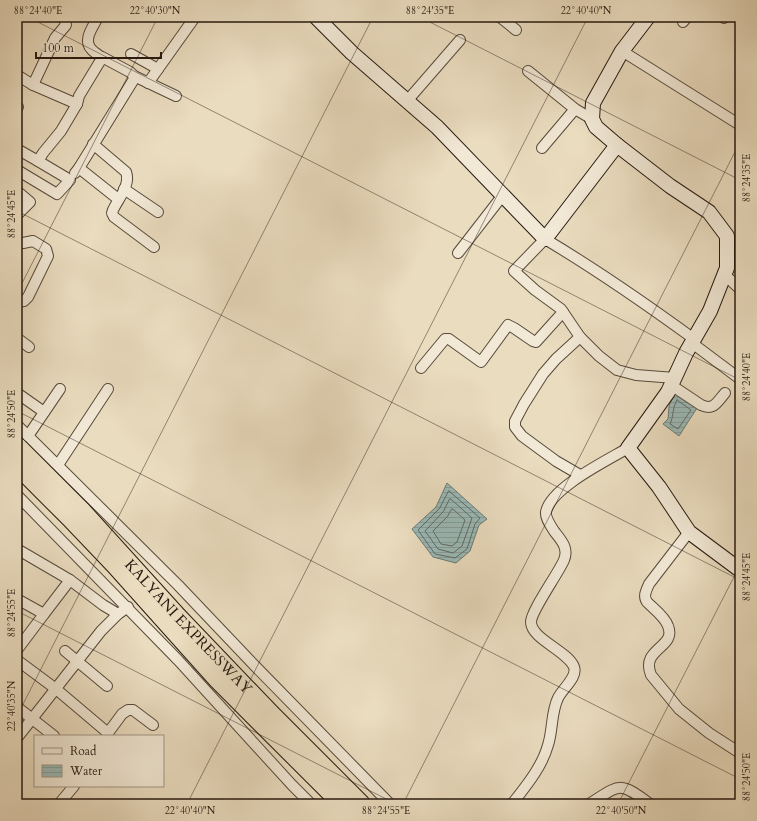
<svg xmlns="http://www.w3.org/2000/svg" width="757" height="821" font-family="Cardo,serif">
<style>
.water{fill:url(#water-rules);stroke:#6c7a74}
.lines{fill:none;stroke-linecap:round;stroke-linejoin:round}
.shore{stroke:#606a64;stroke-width:1}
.street-casing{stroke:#574a3b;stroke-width:12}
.secondary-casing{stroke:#26190f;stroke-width:16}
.highway-casing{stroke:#26190f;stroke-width:20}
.street{stroke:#f1e8d5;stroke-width:10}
.secondary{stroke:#f1e8d5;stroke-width:14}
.highway{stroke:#eadcbf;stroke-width:18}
.ticks{fill:none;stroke:#26190f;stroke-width:1;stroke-opacity:0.45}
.labels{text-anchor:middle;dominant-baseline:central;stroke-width:3.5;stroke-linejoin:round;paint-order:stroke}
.street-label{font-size:15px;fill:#26190f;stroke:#f1e8d5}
.neatline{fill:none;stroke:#26190f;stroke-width:1.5}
.ticks-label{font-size:10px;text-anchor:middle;fill:#26190f}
</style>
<defs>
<pattern id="water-rules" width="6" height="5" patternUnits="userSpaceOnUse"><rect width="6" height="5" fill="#9abab8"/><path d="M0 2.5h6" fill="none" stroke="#859f9d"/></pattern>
</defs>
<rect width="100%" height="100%" fill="#eadcbf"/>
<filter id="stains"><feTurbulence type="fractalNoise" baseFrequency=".005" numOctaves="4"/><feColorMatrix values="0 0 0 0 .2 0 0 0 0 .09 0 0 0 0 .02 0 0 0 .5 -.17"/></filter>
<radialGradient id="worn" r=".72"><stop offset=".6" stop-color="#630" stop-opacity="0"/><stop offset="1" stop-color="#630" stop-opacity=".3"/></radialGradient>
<g class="water">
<polygon points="675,393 697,408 679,436 663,424 668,419 669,406"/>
<polygon points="447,483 487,519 479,525 470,551 456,563 433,557 412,529 436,507"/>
</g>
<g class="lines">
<g class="shore">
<path d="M677,400L691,410L678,429L670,424C674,416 672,408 677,400Z"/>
<polygon points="449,491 480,518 475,524 467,549 455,558 435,554 418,530 439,509"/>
<polygon points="450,499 452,500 472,518 462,546 453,553 438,549 425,531 443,512"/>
<polygon points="452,509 454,510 465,520 457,542 452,546 441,544 433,531 447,517"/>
</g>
<defs>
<g id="street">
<polyline points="500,17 516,30"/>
<polyline points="724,18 725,17"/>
<polyline points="683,22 687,17"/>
<polyline points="622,51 740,125"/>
<polyline points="131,54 158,69"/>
<polyline points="528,71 575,109 592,119"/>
<polyline points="17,75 33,85 55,38 66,25 64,17"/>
<polyline points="134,76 176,96"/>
<polyline points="148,83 195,17"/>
<polyline points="407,101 460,40"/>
<path d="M77,104L79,96L102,58C99,55 95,53 92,50C82,40 93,27 98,17"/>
<polyline points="17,106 18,107"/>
<path d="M93,144L126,172C131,185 118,199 113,210L112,213L114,217L154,247"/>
<polyline points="542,148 575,109"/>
<polyline points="17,149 38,161"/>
<polyline points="79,168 134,79 134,76 130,72 102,57"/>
<polyline points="17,170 57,194 70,180 38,161 43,153 61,131 77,104 33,85"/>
<polyline points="75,173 79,168 118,199"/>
<polyline points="124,189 158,212"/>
<polyline points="17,191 30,202 17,215"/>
<polyline points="17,242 23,243 33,241 46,249 48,256 28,297 24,301 17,302"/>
<polyline points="458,253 503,195"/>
<polyline points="725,275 740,289"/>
<polyline points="17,338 29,347"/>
<polyline points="421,368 445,339 449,339 481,362 508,325 514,328 533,341 536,342 563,312"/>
<path d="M675,378L636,375L617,370L599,356L580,337L561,309L535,290L514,271L545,239C597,270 646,304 694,339L692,343L740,379"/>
<path d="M671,385L701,405C714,411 717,402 725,393"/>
<polyline points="17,393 44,412"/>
<polyline points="17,425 178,585 255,666 390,804"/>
<polyline points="28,436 60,389"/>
<polyline points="58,465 108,389"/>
<polyline points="580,475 556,461 522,436 515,427 515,421 524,404 543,374 556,359 580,337"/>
<polyline points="17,495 178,660 292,785 311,804"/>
<path d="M689,532L649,584C646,591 643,596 647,602C654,609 665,617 668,626C677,648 640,648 651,675L679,709L709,733L740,753"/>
<polyline points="17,549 70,580 103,605 118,614"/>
<polyline points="17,599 44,614 70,580"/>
<polyline points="17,650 44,614"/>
<polyline points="65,651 107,686"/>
<polyline points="17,660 56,689 108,733 122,714 128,710 133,710 153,725"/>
<polyline points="17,707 54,736"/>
<polyline points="17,738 101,631 118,614 128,607"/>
<polyline points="59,804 74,786"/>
<path d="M512,804C526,786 542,767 548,745C553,730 551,712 558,698C562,689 578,677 574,667C568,651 531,639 531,622C531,611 558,574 564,560C569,548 561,540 554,531C551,526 545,518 546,512C550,488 608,460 628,448"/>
<path d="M589,804C621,784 619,781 650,804"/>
</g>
<g id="secondary">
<polyline points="316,17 352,53 437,127 545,239 617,145 670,186 709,212 727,236 727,268 710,311 686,353 668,392 628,448 659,487 689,532 740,570"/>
<polyline points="617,145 596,127 592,119 593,103 622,51 648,17"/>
</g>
<g id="highway">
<path id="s1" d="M17,446L81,510L178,617L270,713L361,804"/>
<polyline points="17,465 70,518 115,565 218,680 342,804"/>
</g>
</defs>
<use href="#street" class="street-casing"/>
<use href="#secondary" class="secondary-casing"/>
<use href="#highway" class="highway-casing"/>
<use href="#street" class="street"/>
<use href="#secondary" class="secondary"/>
<use href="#highway" class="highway"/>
</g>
<path class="ticks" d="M28,17L740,380M420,17L740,180M17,211L740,580M17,293L158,17M17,411L740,779M17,611L396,804M17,716L373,17M187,804L588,17M403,804L740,142M618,804L740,565"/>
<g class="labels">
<g class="street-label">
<text stroke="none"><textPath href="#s1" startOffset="249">KALYANI EXPRESSWAY</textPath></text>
</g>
</g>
<rect width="757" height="821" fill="none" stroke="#eadcbf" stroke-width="44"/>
<rect x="34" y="735" width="130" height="52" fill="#f1e8d5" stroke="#a09586"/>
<rect x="42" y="748" width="20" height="6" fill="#f1e8d5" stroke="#a09586"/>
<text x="70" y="755" font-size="12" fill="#26190f">Road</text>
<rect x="42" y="765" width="20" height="12" fill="url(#water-rules)" stroke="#a09586"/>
<text x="70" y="775" font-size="12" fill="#26190f">Water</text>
<path d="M36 52v6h125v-6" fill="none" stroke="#26190f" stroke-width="2"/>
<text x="42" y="52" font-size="12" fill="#26190f" stroke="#f1e8d5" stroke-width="3" paint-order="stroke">100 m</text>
<rect x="22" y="22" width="713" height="777" class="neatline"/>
<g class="ticks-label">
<text x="38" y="14">88°24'40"E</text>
<text x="155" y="14">22°40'30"N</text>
<text x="430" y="14">88°24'35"E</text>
<text x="586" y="14">22°40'40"N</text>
<text transform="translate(746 178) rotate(-90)" y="4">88°24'35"E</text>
<text transform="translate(11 214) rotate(-90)" y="4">88°24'45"E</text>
<text transform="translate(746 377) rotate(-90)" y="4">88°24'40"E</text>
<text transform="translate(11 414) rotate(-90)" y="4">88°24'50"E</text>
<text transform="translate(746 577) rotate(-90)" y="4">88°24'45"E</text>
<text transform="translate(11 613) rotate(-90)" y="4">88°24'55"E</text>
<text transform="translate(11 706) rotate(-90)" y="4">22°40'35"N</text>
<text transform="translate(746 777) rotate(-90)" y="4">88°24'50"E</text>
<text x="190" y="814">22°40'40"N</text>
<text x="386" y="814">88°24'55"E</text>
<text x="621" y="814">22°40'50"N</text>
</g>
<rect width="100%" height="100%" filter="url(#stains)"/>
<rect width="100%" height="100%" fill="url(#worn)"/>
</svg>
